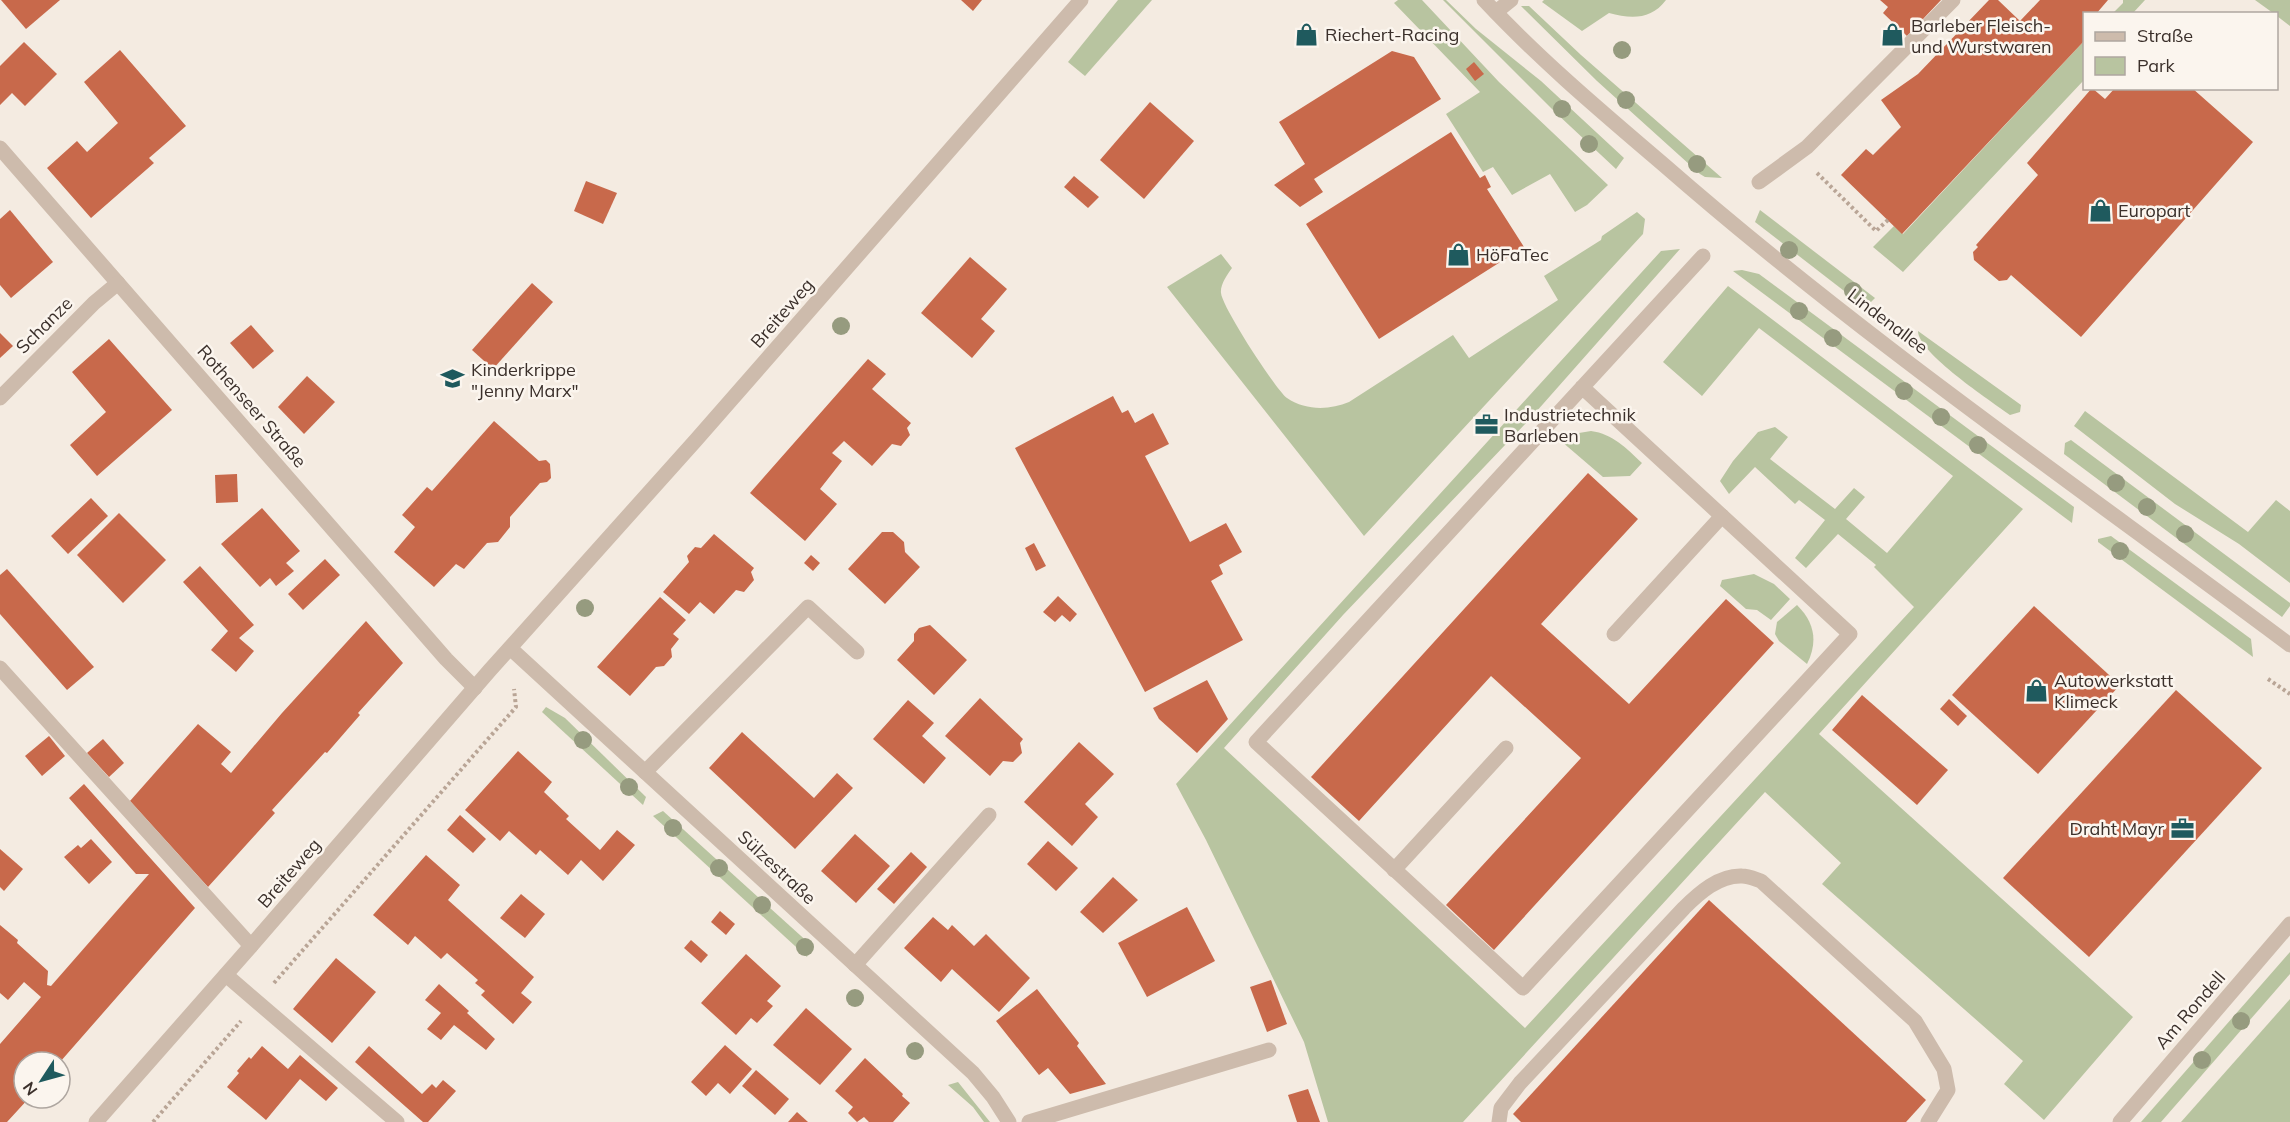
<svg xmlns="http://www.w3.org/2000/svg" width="2290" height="1122" font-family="Mulish,sans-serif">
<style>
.green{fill:#b8c4a0}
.building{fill:#c8694b}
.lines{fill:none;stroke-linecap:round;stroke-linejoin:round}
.path{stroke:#b9a596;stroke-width:4;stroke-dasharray:3 3;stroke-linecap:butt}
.minor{stroke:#cdbbac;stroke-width:15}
.tree{fill:#969b7f}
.labels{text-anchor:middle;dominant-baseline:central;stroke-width:5;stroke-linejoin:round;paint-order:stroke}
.poi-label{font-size:18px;fill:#3b302b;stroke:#fbf5ee;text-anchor:start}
.street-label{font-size:18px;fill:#3b302b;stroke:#fbf5ee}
</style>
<rect width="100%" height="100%" fill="#f4ebe1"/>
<g class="green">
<polygon points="1118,0 1152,0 1085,76 1068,62"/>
<polygon points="1398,0 1422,0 1499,82 1608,185 1587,205 1575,212 1550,174 1512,195 1493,167 1483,172 1446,114 1480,92 1394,3"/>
<polygon points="1443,0 1446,0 1476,29 1541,81 1624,158 1616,169 1555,112"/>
<path d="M1544,0H1666C1651,20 1631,19 1609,13L1582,31L1542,2Z"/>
<polygon points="2123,0 2145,0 2133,13 2113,13 2123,3"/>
<polygon points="2255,0 2290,0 2290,26 2277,16 2276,14 2273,13"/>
<polygon points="1521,6 1529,6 1581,55 1722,178 1705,177 1700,174 1597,81"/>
<polygon points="2084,41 2084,80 1903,272 1873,247 1894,226 1903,234"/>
<polygon points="1760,210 1875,298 1868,305 1861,304 1755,222"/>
<path d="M1637,212L1645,219L1643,234L1364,536L1167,287L1221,254L1232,268C1227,275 1220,285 1221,293C1222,307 1276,390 1287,398C1306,411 1330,410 1349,402L1453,335L1469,358L1558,300L1544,276L1601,240L1602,236Z"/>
<polygon points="1680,249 1528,421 1343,615 1224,748 1525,1028 1914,607 1874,567 1876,565 1838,534 1806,568 1795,558 1825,520 1799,500 1795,504 1755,467 1729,494 1720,481 1733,461 1758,432 1775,427 1788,437 1770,459 1835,509 1854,488 1865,497 1846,519 1887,553 1953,476 1759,328 1702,396 1663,362 1728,286 2023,509 1819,734 2133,1017 2044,1120 2004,1084 2023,1061 1822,884 1841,863 1765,792 1463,1122 1328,1122 1304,1042 1206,840 1176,784 1661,251"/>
<polygon points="1742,270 1759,274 2074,507 2072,523 1733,271"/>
<path d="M1918,331L2021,405L2020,412L2010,415C1991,401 1918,353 1918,331Z"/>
<polygon points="2085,411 2248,532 2276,500 2290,511 2290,583 2239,544 2175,504 2074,426"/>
<path d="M1591,431C1613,434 1626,448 1642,463L1630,476L1603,477L1561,441L1573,434Z"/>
<polygon points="2071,440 2290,603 2290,606 2282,617 2064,454 2065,443"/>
<polygon points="2111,536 2251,639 2253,657 2098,542 2098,539"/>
<polygon points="1754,574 1774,584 1790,599 1771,620 1757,610 1746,609 1720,586 1722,580"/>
<path d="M1797,605C1815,623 1818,642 1807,664L1779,641L1775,634L1777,622Z"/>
<polygon points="546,707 565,718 646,797 643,805 542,712"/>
<polygon points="663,811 811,945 807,957 653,816"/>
<polygon points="2290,952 2290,974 2161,1122 2141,1122"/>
<polygon points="2290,999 2290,1122 2181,1122"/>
<polygon points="958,1082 990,1122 984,1122 973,1107 948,1085"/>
</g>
<g class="building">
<polygon points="1,0 60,0 26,29"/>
<polygon points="961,0 982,0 973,11"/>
<polygon points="1880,0 1941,0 1907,36 1883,13 1888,7"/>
<polygon points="1989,0 1998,0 2020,21 2040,0 2108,0 2096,14 2084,14 2084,41 1902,234 1841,175 1866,149 1873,155 1901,127 1881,100 1918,74"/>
<polygon points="24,42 57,74 25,106 12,93 0,105 0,66"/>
<polygon points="120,50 186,126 149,158 154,163 91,218 47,168 77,141 87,152 118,123 84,82"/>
<polygon points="1392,51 1414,57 1441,99 1314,179 1323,192 1300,207 1274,185 1305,164 1279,122"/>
<polygon points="1474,62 1484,74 1475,81 1466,69"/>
<polygon points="2092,88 2105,99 2115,88 2192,88 2253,142 2081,337 2011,275 2007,280 1999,281 1974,260 1973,252 1978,247 1976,245 2038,175 2027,163"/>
<polygon points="1150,102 1194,141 1144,199 1100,160"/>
<polygon points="1451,132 1480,178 1485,175 1491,187 1487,189 1524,247 1379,339 1306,224"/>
<polygon points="1074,176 1099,197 1088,208 1064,187"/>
<polygon points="586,181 617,193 603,224 574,211"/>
<polygon points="10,210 53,262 11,298 0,285 0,219"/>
<polygon points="970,257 1007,289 981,319 995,331 972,358 921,313"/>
<polygon points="532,283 553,302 493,369 472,350"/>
<polygon points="251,325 274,351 253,369 230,343"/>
<polygon points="0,333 13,346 0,358"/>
<polygon points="109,339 172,410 97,476 70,445 106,412 72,372"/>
<polygon points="868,359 886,374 872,389 911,423 907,428 910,435 901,446 892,444 872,466 844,441 832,453 842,461 820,489 837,504 805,541 750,493"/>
<polygon points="307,376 335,402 304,434 278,407"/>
<polygon points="1113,396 1122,413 1128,410 1135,423 1153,413 1169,444 1145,456 1190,542 1226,523 1242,552 1219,565 1223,574 1211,581 1243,640 1145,692 1015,448"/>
<polygon points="494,421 539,461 546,460 550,464 551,478 547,482 540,483 510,517 510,527 498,542 487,543 464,569 456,564 434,587 394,552 415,527 402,515 427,487 432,491"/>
<polygon points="1588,473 1638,519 1541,624 1629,704 1726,599 1774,643 1494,950 1446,905 1581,758 1491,676 1359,821 1311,777"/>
<polygon points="237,474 238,502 216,503 215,475"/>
<polygon points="91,498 108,516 68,554 51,536"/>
<polygon points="262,508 300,551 286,563 294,571 276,586 270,578 260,587 221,544"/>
<polygon points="119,513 166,560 123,603 77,555"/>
<polygon points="882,532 893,532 904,542 905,552 920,567 885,604 848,569"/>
<polygon points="714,534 754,568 751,572 754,580 744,592 736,590 714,614 700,602 689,614 663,592 689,562 687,556 695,547 701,548"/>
<polygon points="1034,543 1046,566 1036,571 1025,548"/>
<polygon points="811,555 820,563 813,571 804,563"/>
<polygon points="325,559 340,575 303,610 288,594"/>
<polygon points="200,566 254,625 239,638 254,651 236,672 211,650 228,631 183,582"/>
<polygon points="7,569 94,667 67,690 0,614 0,575"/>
<polygon points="1058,596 1077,614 1070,622 1062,615 1055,622 1043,612"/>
<polygon points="660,597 686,620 673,634 679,639 671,649 672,657 664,666 656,667 630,696 597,667"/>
<polygon points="2034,606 2120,685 2038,774 1952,695"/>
<polygon points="366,621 403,663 358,713 360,715 327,753 325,752 272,810 275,813 208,887 130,801 198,724 231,752 221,764 231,773 282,713"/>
<polygon points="930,625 967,660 934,695 897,660 914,641 914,634 919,628"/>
<polygon points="1207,680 1228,719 1197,753 1159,719 1153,708"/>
<polygon points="2176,690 2262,768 2089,957 2003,878"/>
<polygon points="1862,695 1948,770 1917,805 1832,730"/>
<polygon points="980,698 1023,739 1020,743 1022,753 1013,762 1003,761 990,776 945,736"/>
<polygon points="1949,699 1967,716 1958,726 1940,709"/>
<polygon points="908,700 934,723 922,736 946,758 924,784 873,739"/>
<polygon points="742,732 814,798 837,773 853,788 795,849 709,768"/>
<polygon points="49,736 65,756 42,776 25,756"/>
<polygon points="103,739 124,763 109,777 87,753"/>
<polygon points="1079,742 1114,774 1085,804 1098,817 1072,846 1024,802"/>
<polygon points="518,751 552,782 544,792 569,816 566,819 600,850 617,830 635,845 603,881 581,860 568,875 540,850 536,855 509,831 500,841 465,810"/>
<polygon points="84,784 195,908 60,1062 24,1062 24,1098 29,1098 7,1122 0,1122 0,1044 41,997 24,982 8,1000 0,993 0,925 18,940 17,943 48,971 47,985 51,986 149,874 136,874 69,798"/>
<polygon points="460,815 486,839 473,853 447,830"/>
<polygon points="855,834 890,866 856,903 821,871"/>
<polygon points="91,839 112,862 89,884 64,857 78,845 81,848"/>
<polygon points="1048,841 1078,868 1056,891 1027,864"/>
<polygon points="0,849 23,869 4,891 0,887"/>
<polygon points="911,852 927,867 894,904 877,889"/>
<polygon points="426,855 460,885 448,900 534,977 521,993 532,1002 513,1024 481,995 485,991 475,983 478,980 447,953 441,959 415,936 408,945 373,915"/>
<polygon points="1113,877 1138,900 1103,933 1080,912"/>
<polygon points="521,894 545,914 525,938 500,918"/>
<polygon points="1709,900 1926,1100 1906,1122 1521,1122 1513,1114"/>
<polygon points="1187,907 1215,961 1147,997 1118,943"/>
<polygon points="720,911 735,924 726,935 711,922"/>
<polygon points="933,917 948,930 952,925 974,946 986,934 1030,978 999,1012 952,969 941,982 904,948"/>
<polygon points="691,940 708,955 701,963 684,948"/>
<polygon points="746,954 781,986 767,1001 773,1006 757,1023 751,1018 736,1035 701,1003"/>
<polygon points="336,958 376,992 332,1043 293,1009"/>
<polygon points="1271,980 1287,1024 1267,1032 1250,987"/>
<polygon points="439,984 469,1011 467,1013 495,1039 486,1050 454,1025 441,1040 427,1029 441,1013 425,1000"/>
<polygon points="1037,989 1079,1043 1077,1046 1106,1084 1070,1094 1048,1068 1039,1075 996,1021"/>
<polygon points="806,1008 852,1049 820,1085 773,1045"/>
<polygon points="725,1045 752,1069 730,1094 718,1083 706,1096 691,1082"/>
<polygon points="262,1046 288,1069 300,1055 338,1088 326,1101 300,1079 266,1120 227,1087 239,1073 237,1071 249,1057 251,1059"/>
<polygon points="369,1046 422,1094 432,1084 436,1088 443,1080 456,1091 428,1122 423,1122 355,1062"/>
<polygon points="865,1058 903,1094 902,1096 910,1103 893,1122 869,1122 864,1117 857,1122 848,1113 853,1107 835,1091"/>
<polygon points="756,1070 789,1099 775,1115 742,1086"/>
<polygon points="1308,1089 1320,1122 1297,1122 1288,1095"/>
<polygon points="797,1112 808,1122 788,1122"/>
</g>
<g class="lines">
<g class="path">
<polyline points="1817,173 1876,231 1888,220"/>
<polyline points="2268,679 2290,694"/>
<polyline points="274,983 516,707 514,689"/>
<polyline points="153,1122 241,1021"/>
</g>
<g class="minor">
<path d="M1484,0C1540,60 1602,112 1664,165C1862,338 2080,488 2290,645"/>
<polyline points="1496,12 1511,0"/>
<polyline points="0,148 446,659 475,688"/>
<polyline points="1759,182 1807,147 1953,0"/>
<polyline points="1582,387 1850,634 1523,988 1256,742 1703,256"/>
<polyline points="0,398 94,303 118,283"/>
<polyline points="1614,634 1722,516"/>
<polyline points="510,648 973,1073 993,1097 1009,1122"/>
<polyline points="0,668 251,946"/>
<polyline points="645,772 808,607 857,652"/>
<polyline points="1394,870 1506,748"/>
<polyline points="855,965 989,815"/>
<polyline points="226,975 397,1122"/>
<polyline points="96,1122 251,946 490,670 696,440 1081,0"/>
<polyline points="1029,1122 1269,1050"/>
<path d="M1499,1122L1501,1108L1520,1083L1684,908C1699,893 1719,875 1742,876C1748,876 1755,879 1761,881L1915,1021L1944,1069L1948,1090L1928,1122"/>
<polyline points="2120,1122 2290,924"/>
</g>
</g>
<g class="tree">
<circle cx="1622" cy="50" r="9"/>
<circle cx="1626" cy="100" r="9"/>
<circle cx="1562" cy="109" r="9"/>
<circle cx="1589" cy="144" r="9"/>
<circle cx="1697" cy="164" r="9"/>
<circle cx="1789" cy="250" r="9"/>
<circle cx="1853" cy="291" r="9"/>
<circle cx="1799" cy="311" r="9"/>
<circle cx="841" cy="326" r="9"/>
<circle cx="1833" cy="338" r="9"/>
<circle cx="1904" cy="391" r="9"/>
<circle cx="1941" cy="417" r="9"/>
<circle cx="1978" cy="445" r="9"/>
<circle cx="2116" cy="483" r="9"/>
<circle cx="2147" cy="507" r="9"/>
<circle cx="2185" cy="534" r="9"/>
<circle cx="2120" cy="551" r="9"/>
<circle cx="585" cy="608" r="9"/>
<circle cx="583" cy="740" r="9"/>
<circle cx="629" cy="787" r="9"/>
<circle cx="673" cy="828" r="9"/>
<circle cx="719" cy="868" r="9"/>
<circle cx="762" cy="905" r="9"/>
<circle cx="805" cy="947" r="9"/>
<circle cx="855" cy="998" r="9"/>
<circle cx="2241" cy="1021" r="9"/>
<circle cx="915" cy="1051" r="9"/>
<circle cx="2202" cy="1060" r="9"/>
</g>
<defs>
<symbol id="shop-bare" viewBox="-9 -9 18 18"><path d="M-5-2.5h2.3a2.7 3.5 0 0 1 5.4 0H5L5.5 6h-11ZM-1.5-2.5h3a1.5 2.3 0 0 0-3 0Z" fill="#1f5a5e" stroke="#fbf5ee" stroke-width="2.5" paint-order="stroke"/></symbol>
<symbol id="school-bare" viewBox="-9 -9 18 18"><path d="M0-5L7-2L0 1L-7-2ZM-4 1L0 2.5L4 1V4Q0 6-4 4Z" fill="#1f5a5e" stroke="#fbf5ee" stroke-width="2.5" paint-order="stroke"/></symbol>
<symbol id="office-bare" viewBox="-9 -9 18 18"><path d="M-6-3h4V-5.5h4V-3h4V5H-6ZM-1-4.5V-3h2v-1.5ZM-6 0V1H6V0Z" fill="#1f5a5e" stroke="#fbf5ee" stroke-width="2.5" paint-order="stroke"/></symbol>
</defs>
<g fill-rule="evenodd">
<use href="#shop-bare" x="1290" y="18" width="33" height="33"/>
<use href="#shop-bare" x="1876" y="18" width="33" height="33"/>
<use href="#shop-bare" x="2084" y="194" width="33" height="33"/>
<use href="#shop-bare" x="1442" y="238" width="33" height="33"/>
<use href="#school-bare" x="436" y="362" width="33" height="33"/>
<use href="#office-bare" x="1470" y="408" width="33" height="33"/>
<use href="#shop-bare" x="2020" y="674" width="33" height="33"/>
<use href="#office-bare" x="2166" y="812" width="33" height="33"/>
</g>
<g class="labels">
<g class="poi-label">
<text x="1911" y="25">Barleber Fleisch-<tspan x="1911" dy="21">und Wurstwaren</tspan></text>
<text x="1325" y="34">Riechert-Racing</text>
<text x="2118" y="210">Europart</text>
<text x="1476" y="254">HöFaTec</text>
<text x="471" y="369">Kinderkrippe<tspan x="471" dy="21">"Jenny Marx"</tspan></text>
<text x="1504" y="414">Industrietechnik<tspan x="1504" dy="21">Barleben</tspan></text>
<text x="2054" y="680">Autowerkstatt<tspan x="2054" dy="21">Klimeck</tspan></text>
<text x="2164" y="828" text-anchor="end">Draht Mayr</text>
</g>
<g class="street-label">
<text transform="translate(782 313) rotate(-49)">Breiteweg</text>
<text transform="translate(1888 321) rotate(37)">Lindenallee</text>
<text transform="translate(44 325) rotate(-45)">Schanze</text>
<text transform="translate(252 406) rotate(49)">Rothenseer Straße</text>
<text transform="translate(777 867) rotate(43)">Sülzestraße</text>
<text transform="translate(289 873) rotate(-49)">Breiteweg</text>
<text transform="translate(2190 1010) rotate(-49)">Am Rondell</text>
</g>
</g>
<rect x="2083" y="12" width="195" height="78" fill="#fbf5ee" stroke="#aea6a0" stroke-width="1.5"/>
<rect x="2095" y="32" width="30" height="9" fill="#cdbbac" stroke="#aea6a0" stroke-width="1.5"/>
<text x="2137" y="42" font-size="18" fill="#3b302b">Straße</text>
<rect x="2095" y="57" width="30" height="18" fill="#b8c4a0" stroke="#aea6a0" stroke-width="1.5"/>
<text x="2137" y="72" font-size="18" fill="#3b302b">Park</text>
<g transform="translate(42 1080) rotate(234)"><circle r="28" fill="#fbf5ee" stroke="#aea6a0" stroke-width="1.5"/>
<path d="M0-4.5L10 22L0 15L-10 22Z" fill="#1f5a5e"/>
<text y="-9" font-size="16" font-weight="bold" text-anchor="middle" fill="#3b302b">N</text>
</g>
</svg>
